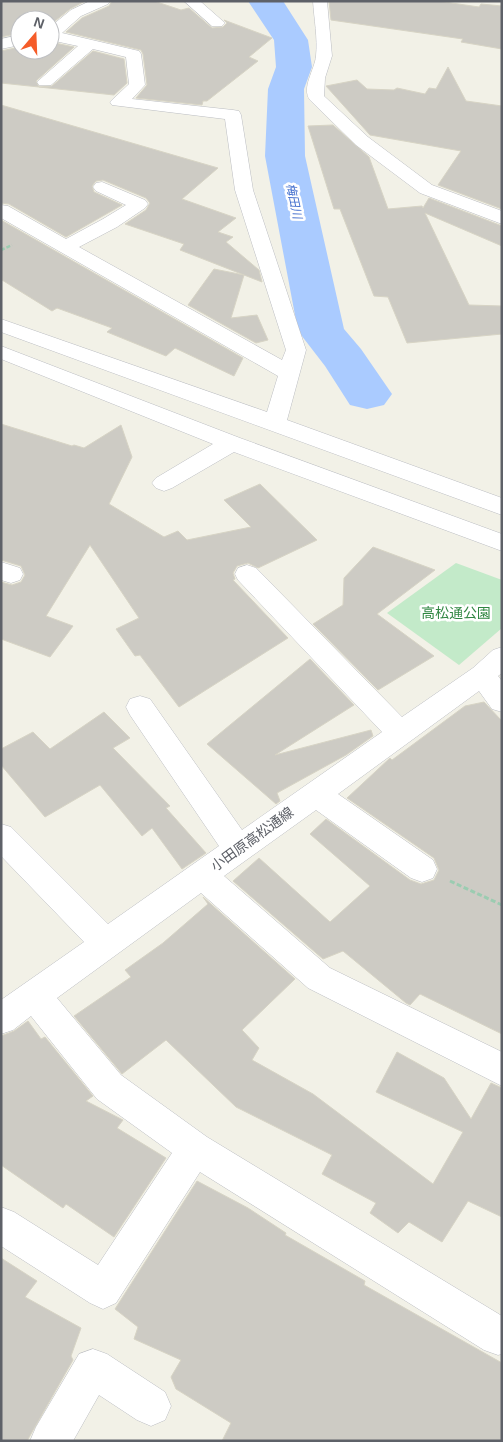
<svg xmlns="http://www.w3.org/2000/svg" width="503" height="1442" font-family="Helvetica,'Noto Sans JP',sans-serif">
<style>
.green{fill:#c3eac9}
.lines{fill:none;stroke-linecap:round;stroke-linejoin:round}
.river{fill:#aacbff;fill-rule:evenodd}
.building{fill:#cdcbc4;stroke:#d7d4c5}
.minor-casing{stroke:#bcbec3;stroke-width:1}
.path-far1{stroke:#9bccb1;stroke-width:2.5;stroke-dasharray:4 2;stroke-linecap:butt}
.path{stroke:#9bccb1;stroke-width:3;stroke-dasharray:5 2.5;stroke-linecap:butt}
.minor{fill:#fff;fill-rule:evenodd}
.labels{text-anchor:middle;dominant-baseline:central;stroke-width:5;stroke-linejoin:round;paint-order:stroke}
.far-water-label{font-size:12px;font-style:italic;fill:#426ecd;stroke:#fff}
.park-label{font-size:14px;fill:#308642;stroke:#fff}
.street-label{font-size:14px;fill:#5e6168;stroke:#fff}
</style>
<rect width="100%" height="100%" fill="#f2f1e7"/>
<polygon class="green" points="456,563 502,580 502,628 459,665 387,613"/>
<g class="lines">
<polygon class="river" points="248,1 283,1 308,40 312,67 304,89 305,156 344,329 361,349 392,394 384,405 367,409 350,405 325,366 298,331 265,156 268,89 276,67 274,40"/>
</g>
<g class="building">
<polygon points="1,1 85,1 70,9 50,25 50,20 20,20 20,33 1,37"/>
<polygon points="112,1 154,1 181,10 189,8 212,28 223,27 227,23 224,20 272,38 249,57 258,61 207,101 203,101 202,105 136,98 147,85 143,54 141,50 66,32 82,18 109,6"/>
<polygon points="329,1 438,1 479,7 481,4 502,6 502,49 461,42 463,39 331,20"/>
<polygon points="50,42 74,47 36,81 39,87 1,83 1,51 20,47 20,50 50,50"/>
<polygon points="93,51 124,59 127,83 114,95 39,87 52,86"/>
<polygon points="448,67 466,101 502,106 502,209 438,185 461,151 370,135 326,86 357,80 367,89 394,90 397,88 425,94 429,88 436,89"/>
<polygon points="1,105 218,168 182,199 236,218 218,232 233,237 226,242 259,270 262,282 180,250 184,244 125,224 146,210 150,203 146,198 103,180 96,181 92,186 94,192 122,205 66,237 9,204 1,203"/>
<polygon points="333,125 369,157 388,209 422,206 423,208 429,198 502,226 502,246 425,213 469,305 502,306 502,334 407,343 388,297 374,296 340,209 334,209 308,126"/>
<polygon points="1,220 243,358 234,376 175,348 166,356 107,332 112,328 57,308 52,311 2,280"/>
<polygon points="214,269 244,275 231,318 257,315 268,340 256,343 188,305"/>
<polygon points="1,424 72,446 74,445 84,448 121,425 132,457 109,504 164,537 178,531 187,540 251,527 224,500 260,484 317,540 258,568 248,563 237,566 233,573 235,579 233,580 288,638 179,707 140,655 135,656 116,629 139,618 90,545 46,616 73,626 50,657 1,639 1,582 12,585 21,582 25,575 21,566 1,560"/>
<polygon points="373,547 435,570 377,614 434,656 378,690 313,624 343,605 344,578"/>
<polygon points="310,659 354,705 275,755 371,730 373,736 346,755 277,793 280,801 276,804 207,744"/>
<polygon points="484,702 502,721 502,1034 420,994 410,1005 406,1003 343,951 323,959 233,881 259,858 330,922 370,886 310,834 326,819 410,880 421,884 434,880 439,870 434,858 347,798 390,758 392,760 465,706"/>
<polygon points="104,712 130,738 113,748 170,806 166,808 206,853 182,869 152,828 142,836 100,785 45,817 1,765 1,749 33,732 50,749"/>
<polygon points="203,897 295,979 242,1030 259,1048 252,1060 313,1094 433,1184 463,1132 376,1092 397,1052 444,1078 471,1119 491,1083 502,1088 502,1217 468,1201 442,1242 409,1222 398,1233 370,1213 376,1203 322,1174 332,1155 236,1107 166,1040 122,1074 74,1016 131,977 125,970 163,943 208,904"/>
<polygon points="28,1021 41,1039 45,1037 93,1096 86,1101 121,1119 123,1120 117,1128 166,1158 114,1237 66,1204 63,1208 1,1165 1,1036 14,1031"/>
<polygon points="197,1181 248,1208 286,1233 285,1235 365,1281 364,1285 502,1363 502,1441 222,1441 231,1423 176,1389 171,1377 181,1360 134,1339 138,1327 115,1309"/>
<polygon points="1,1258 37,1281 25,1297 81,1328 71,1356 73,1360 27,1441 1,1441"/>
</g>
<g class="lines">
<defs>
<g id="minor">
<polygon points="90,1 110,1 108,4 81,16 62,33 139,51 141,54 145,85 132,99 233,110 239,111 241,115 253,190 306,350 287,420 502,498 502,515 1,332 1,319 267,412 278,376 1,218 1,205 8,206 66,239 103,219 126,205 96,191 93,187 96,183 102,182 145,200 148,204 145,208 117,227 79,247 282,360 286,350 235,190 225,119 112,105 110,102 129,84 126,57 93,49 51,85 39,85 37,82 78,46 50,40 50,27 71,10"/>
<polygon points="184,1 200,1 225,23 222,26 212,26"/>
<path d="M313,1H327L332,56L325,78L324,96L368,137L432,185L502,211V224L420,193L356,145L310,100C301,88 315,69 316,56C318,39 314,18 313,1Z"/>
<polygon points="20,35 20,45 1,49 1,39"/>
<polygon points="1,346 240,438 502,534 502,551 234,452 172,488 164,491 156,488 152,483 156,478 213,444 1,359"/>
<polygon points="1,562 20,568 23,574 20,580 11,583 1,580"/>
<polygon points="247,565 256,568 402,717 473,668 493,650 502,647 502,673 498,676 502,681 502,712 492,709 479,691 338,794 433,860 437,869 433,878 422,882 411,878 316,810 224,876 330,968 502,1052 502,1086 308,988 201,893 57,998 121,1075 207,1137 502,1316 502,1354 498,1355 484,1350 200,1172 116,1303 103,1309 90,1303 1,1246 1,1207 14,1212 98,1265 172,1153 97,1099 31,1016 13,1030 1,1034 1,1000 84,942 1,856 1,824 11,827 108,924 219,846 130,715 126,707 130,699 140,696 150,699 242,830 382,732 238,580 235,574 238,568"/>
<polygon points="93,1349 107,1354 165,1392 171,1406 165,1420 151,1426 137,1420 99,1395 73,1441 30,1441 36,1427 79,1354"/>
</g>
</defs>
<use href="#minor" class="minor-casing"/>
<polyline class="path-far1" points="1,250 12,245"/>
<polyline class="path" points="450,881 502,905"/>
<use href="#minor" class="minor"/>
</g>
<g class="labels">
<g class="far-water-label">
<text transform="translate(294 201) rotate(78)">梅田川</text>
</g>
<g class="park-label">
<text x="456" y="613">高松通公園</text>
</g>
<g class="street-label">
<text transform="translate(252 839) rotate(-36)">小田原高松通線</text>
</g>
</g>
<rect width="503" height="1442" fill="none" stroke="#5e6168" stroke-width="5"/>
<g transform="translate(35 35) rotate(19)"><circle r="24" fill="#ffffff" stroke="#bfc0c3"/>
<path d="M0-4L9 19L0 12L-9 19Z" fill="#f55c29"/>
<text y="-8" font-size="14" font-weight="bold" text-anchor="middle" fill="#5e6168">N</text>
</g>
</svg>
